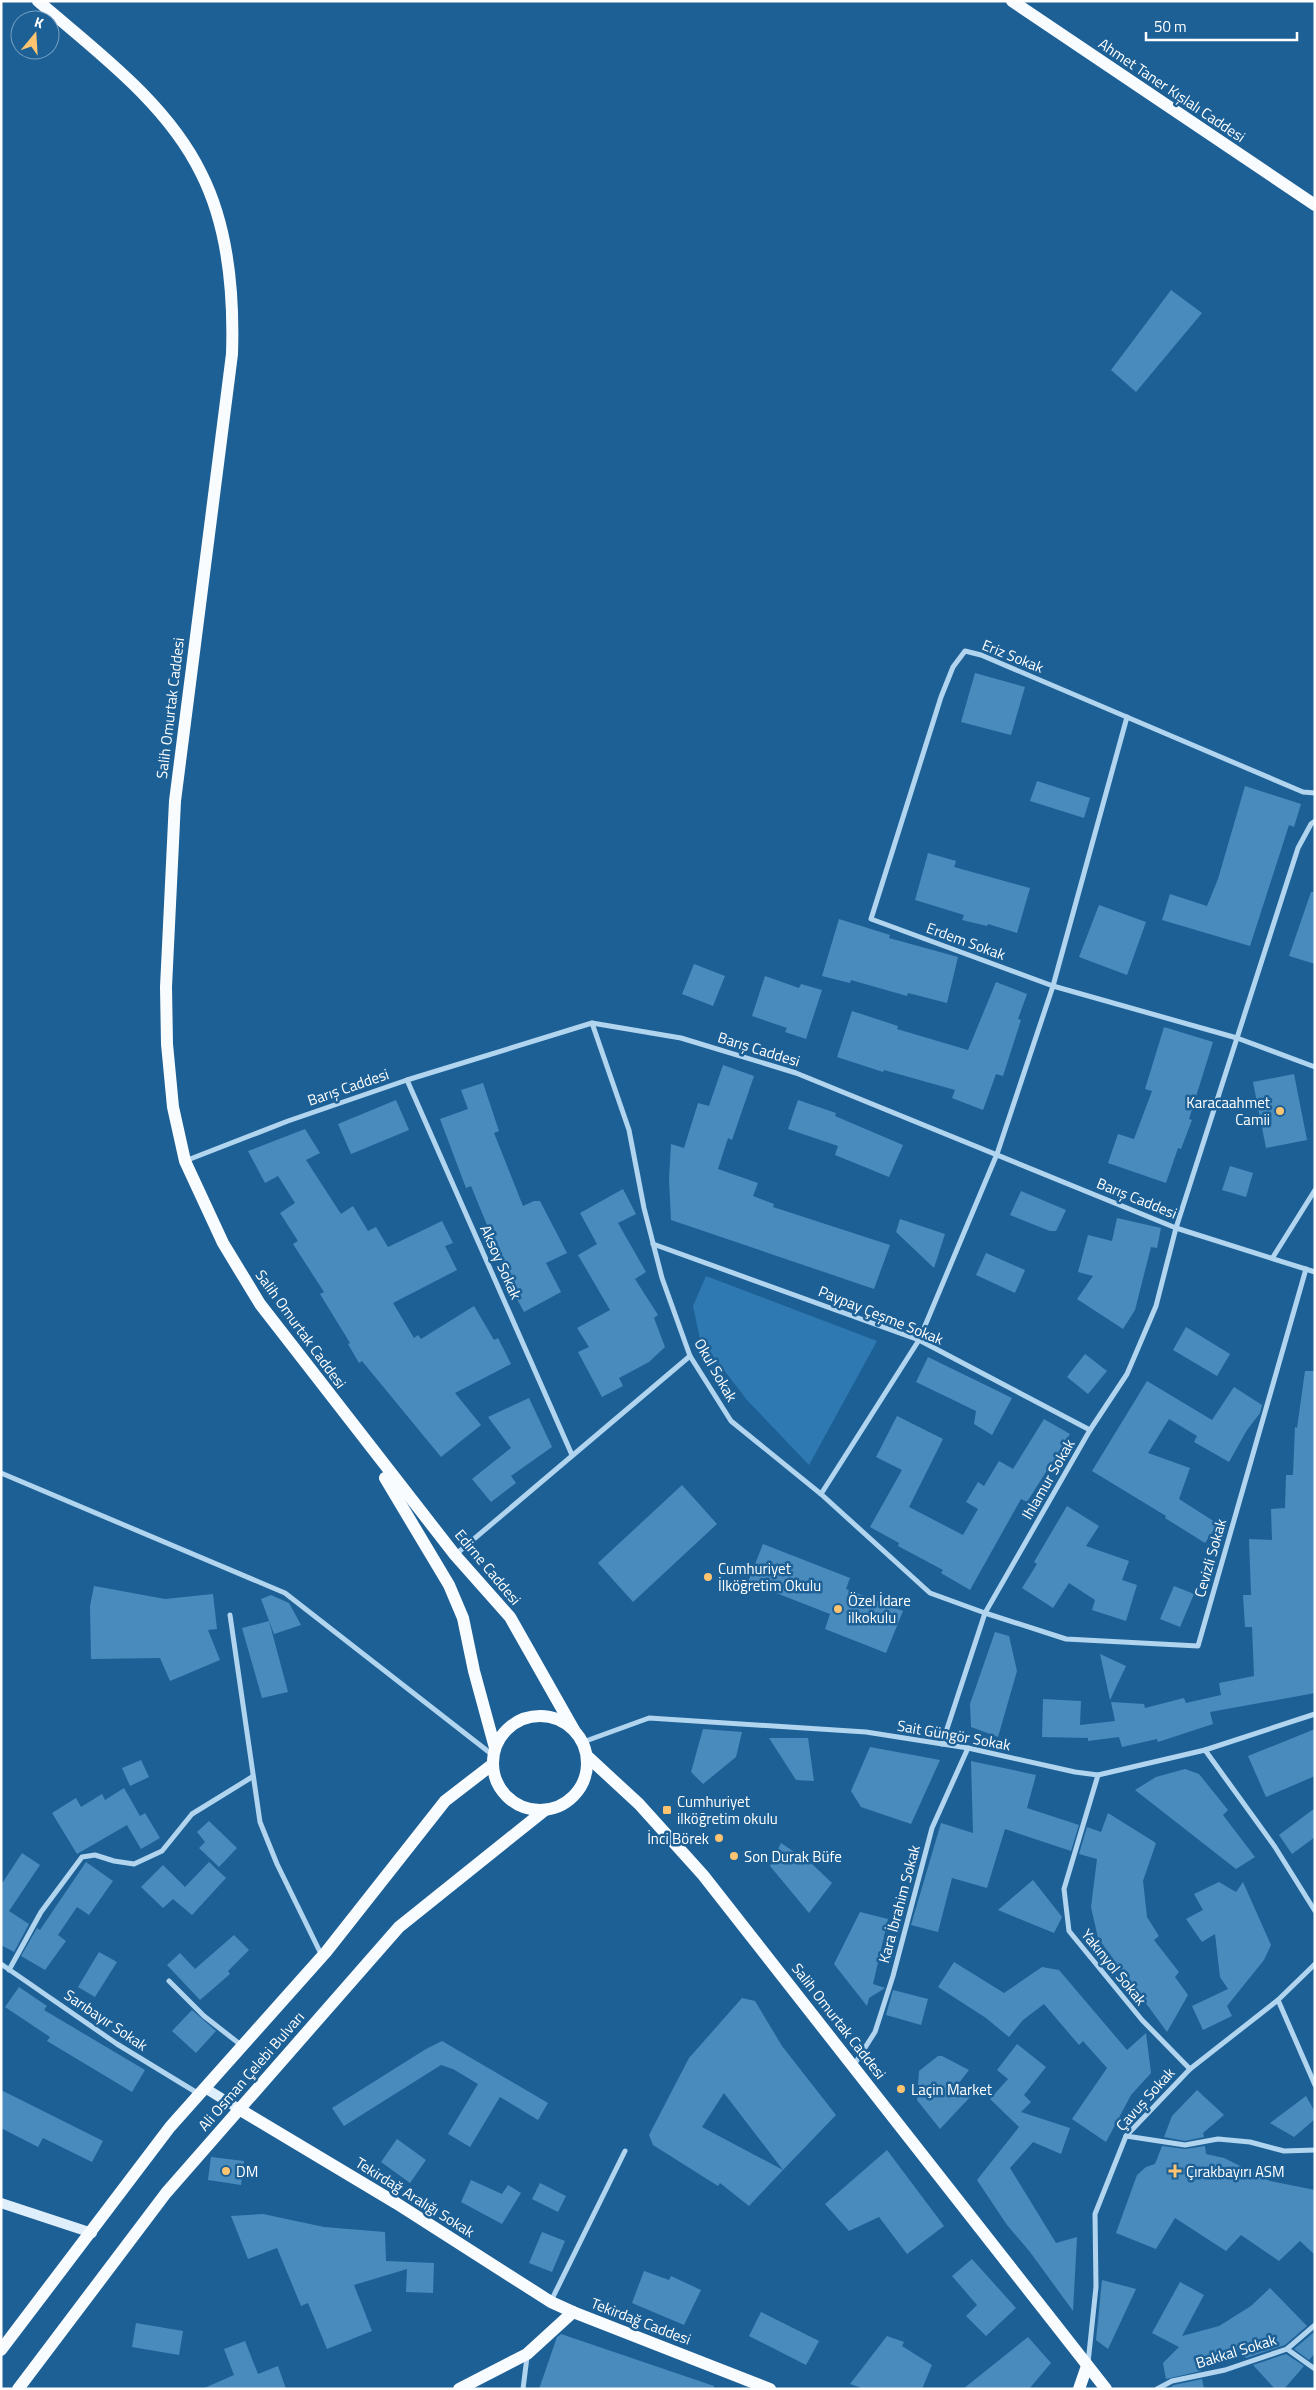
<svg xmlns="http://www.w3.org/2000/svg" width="1316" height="2390" font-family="'Titillium Web',sans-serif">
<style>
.green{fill:#2e79b1}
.building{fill:#4a8bbe}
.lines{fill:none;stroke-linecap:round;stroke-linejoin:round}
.street{stroke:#b1d4ef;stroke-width:5}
.secondary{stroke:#deeefb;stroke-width:10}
.primary{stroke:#f9fcff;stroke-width:12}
.poi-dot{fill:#fec470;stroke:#1d6096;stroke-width:2}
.labels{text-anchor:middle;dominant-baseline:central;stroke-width:5;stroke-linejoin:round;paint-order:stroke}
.street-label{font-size:15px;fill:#fff;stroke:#1d6096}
.poi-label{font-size:15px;fill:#fff;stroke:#1d6096;text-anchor:start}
</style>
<rect width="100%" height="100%" fill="#1d6096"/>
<polygon class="green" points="706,1276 877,1341 809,1465 747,1400 700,1339 693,1306"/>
<g class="building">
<polygon points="1171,290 1202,313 1136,392 1111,370"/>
<polygon points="975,673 1025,687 1011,735 961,722"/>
<polygon points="1037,781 1090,798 1084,818 1030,801"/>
<polygon points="1245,786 1301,804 1294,827 1289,825 1250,946 1162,920 1170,894 1207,906 1218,879"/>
<polygon points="928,853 956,861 954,867 1030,888 1017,933 988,924 987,926 962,920 964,915 915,900"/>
<polygon points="1311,892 1315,892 1315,964 1289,956"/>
<polygon points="1099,905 1146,922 1127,975 1079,957"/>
<polygon points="839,919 890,935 889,938 958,957 947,1003 908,993 907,996 851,980 850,983 822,976"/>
<polygon points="694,964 725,976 713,1006 682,994"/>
<polygon points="765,976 799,988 801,984 822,990 806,1039 785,1032 787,1028 752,1016"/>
<polygon points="996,982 1027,994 1018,1019 1021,1020 1003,1076 996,1074 983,1110 952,1098 955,1090 884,1070 883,1072 837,1057 852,1011 898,1026 897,1029 968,1050"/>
<polygon points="1164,1027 1213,1042 1189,1119 1192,1120 1181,1149 1178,1148 1166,1183 1108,1163 1118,1134 1134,1139 1152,1091 1145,1089"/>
<polygon points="723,1065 754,1076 732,1140 728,1138 718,1169 758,1183 753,1196 774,1204 773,1207 890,1245 874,1289 671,1220 669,1179 671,1144 684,1148 698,1103 709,1106"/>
<polygon points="1294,1074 1307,1140 1266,1148 1253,1082"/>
<polygon points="483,1083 499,1131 494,1133 523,1206 534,1201 540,1201 567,1253 546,1263 561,1292 524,1312 512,1290 516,1288 484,1226 487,1225 471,1186 466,1188 440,1119 468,1109 461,1090"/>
<polygon points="396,1100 409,1130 351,1154 338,1124"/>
<polygon points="798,1100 836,1113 835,1116 903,1145 889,1177 835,1155 838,1146 788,1129"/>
<polygon points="305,1129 320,1153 306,1160 341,1214 353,1206 368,1231 376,1227 388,1247 442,1221 453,1243 445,1246 457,1270 393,1303 414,1338 418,1335 421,1339 474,1306 494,1340 498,1338 511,1364 455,1393 481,1425 441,1457 362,1361 359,1363 348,1344 350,1343 320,1294 324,1292 293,1244 298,1241 280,1213 295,1203 278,1176 265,1183 248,1151"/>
<polygon points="1230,1166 1253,1173 1246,1197 1222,1190"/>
<polygon points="623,1189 636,1214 618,1223 646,1272 635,1279 658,1315 654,1318 665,1347 649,1362 619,1378 623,1386 602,1397 578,1352 589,1347 577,1328 610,1310 578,1255 597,1244 580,1213"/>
<polygon points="1021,1191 1066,1210 1056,1231 1050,1231 1010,1215"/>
<polygon points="1117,1218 1161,1228 1157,1248 1151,1247 1135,1310 1123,1329 1077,1299 1093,1276 1078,1272 1088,1235 1112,1241"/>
<polygon points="900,1219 945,1234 934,1268 896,1232"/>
<polygon points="986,1253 1025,1270 1015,1293 976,1275"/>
<polygon points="1186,1327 1230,1354 1217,1376 1173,1350"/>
<polygon points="1085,1354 1107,1371 1088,1394 1067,1377"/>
<polygon points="928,1357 1012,1398 992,1435 974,1424 976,1411 916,1382"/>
<polygon points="1305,1371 1315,1371 1315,1693 1210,1712 1213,1724 1158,1742 1157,1739 1122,1747 1119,1737 1088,1741 1088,1738 1042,1737 1043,1699 1081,1701 1080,1725 1115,1721 1111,1702 1144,1704 1145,1708 1184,1698 1186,1703 1221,1695 1219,1683 1254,1676 1252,1627 1245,1627 1243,1595 1251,1595 1249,1539 1272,1540 1271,1509 1285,1508 1286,1475 1293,1475 1295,1427 1297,1428"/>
<polygon points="1147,1381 1212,1420 1234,1387 1262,1405 1260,1413 1247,1430 1229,1462 1194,1442 1197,1436 1169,1419 1148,1453 1190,1468 1179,1499 1215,1522 1215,1528 1205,1543 1165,1518 1166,1516 1092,1471"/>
<polygon points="529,1398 552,1447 511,1476 516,1483 491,1502 472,1479 511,1448 488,1417"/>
<polygon points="897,1416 943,1439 909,1507 963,1535 978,1509 966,1502 978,1482 984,1486 999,1461 1013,1469 1044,1419 1070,1434 1027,1502 1021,1499 970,1590 941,1573 943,1570 898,1546 899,1543 870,1527 902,1470 876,1457"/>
<polygon points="682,1485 717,1524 633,1602 598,1563"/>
<polygon points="1067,1506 1099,1526 1086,1546 1129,1561 1122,1580 1137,1585 1126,1621 1092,1610 1095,1600 1069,1583 1053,1608 1022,1588 1037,1564 1034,1562"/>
<polygon points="763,1544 850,1578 846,1589 903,1611 886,1653 825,1629 830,1614 748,1582"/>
<polygon points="94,1586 165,1599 213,1594 217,1629 208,1630 220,1660 170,1681 160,1658 91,1659 90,1606"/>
<polygon points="1174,1586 1194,1594 1180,1627 1160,1619"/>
<polygon points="271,1595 289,1603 301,1625 274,1634 261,1599"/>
<polygon points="269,1621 288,1692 262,1698 242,1628"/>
<polygon points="995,1632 1009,1636 1017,1671 998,1737 971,1727 970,1704"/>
<polygon points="1100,1654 1126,1666 1110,1700"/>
<polygon points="703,1729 742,1732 736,1757 703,1784 691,1772"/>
<polygon points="1315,1729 1315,1776 1266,1797 1248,1756"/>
<polygon points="769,1738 808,1738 814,1781 796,1780"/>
<polygon points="870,1747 940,1760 911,1824 861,1807 851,1791"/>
<polygon points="141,1760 149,1777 130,1786 122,1768"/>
<polygon points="971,1761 1036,1775 1027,1808 1079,1825 1071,1851 1005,1829 987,1888 952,1878 938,1932 911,1925 941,1823 973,1833"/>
<polygon points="1185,1769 1199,1774 1228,1810 1223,1815 1255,1857 1236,1869 1135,1790 1156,1777"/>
<polygon points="124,1788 140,1816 145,1813 160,1838 141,1849 127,1825 77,1854 52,1813 76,1798 81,1807 102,1794 105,1800"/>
<polygon points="1315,1808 1315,1837 1292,1854 1279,1835"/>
<polygon points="1108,1813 1156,1843 1143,1881 1147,1917 1159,1936 1154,1940 1179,1972 1175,1977 1188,1995 1167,2032 1098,1938 1091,1907 1097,1859 1079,1854 1087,1827 1101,1832"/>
<polygon points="209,1821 237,1848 219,1867 199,1848 205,1842 197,1832"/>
<polygon points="781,1843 812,1864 832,1883 809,1913 770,1866"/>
<polygon points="22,1853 40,1865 9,1911 29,1924 14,1952 1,1945 1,1885"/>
<polygon points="86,1862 113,1881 89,1915 77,1907 58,1935 66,1941 45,1970 21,1956 37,1928 40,1930"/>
<polygon points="209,1862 226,1878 192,1915 173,1899 163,1908 141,1887 163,1865 185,1887"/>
<polygon points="1033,1880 1062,1917 1054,1933 998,1910"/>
<polygon points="1219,1882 1236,1892 1243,1882 1271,1945 1264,1960 1227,2006 1232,2016 1203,2030 1192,2006 1228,1989 1220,1977 1215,1934 1202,1942 1186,1919 1203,1910 1194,1894"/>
<polygon points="860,1912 888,1919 873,1984 885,1988 869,1998 867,2006 834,1964"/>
<polygon points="234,1935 249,1950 228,1971 230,1974 200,2000 167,1965 180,1953 195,1969"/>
<polygon points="99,1952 117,1962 95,1997 78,1987"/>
<polygon points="954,1962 1004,1993 1042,1967 1059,1970 1127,2050 1146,2033 1151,2073 1131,2095 1106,2142 1072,2119 1107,2068 1083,2041 1079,2045 1044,2004 1023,2020 1009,2037 986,2018 938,1987"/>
<polygon points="19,1987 47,2006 44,2010 145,2070 132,2092 47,2041 50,2037 5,2007"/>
<polygon points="893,1990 928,1999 921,2025 886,2015"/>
<polygon points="742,1998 755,2001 782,2046 836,2115 783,2170 724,2093 702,2127 783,2170 749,2206 720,2183 718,2186 653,2145 649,2135 689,2058"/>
<polygon points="192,2010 216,2031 196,2053 172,2031"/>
<polygon points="442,2041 548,2103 538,2120 500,2097 470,2147 448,2134 478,2084 453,2069 441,2065 344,2126 332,2108 426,2049"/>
<polygon points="1017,2044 1046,2067 1024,2095 1031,2102 1021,2112 1070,2128 1061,2154 1033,2142 1010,2168 1056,2243 1077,2237 1073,2311 1030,2252 1007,2225 977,2180 1019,2127 990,2099 1008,2079 997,2070"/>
<polygon points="938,2056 942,2056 969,2070 959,2083 972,2095 940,2129 917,2100 919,2071"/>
<polygon points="1,2090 103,2141 92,2162 43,2138 38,2147 1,2128"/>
<polygon points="1197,2090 1224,2115 1203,2133 1204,2137 1185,2141 1164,2137 1172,2116"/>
<polygon points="1306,2096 1315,2112 1315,2119 1294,2137 1270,2123"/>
<polygon points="397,2139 426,2160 410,2183 381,2162"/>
<polygon points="1162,2146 1185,2149 1205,2146 1206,2154 1224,2158 1270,2181 1315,2190 1315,2255 1300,2241 1279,2261 1241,2235 1226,2251 1175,2218 1156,2249 1116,2233 1137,2175 1146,2167 1155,2164"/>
<polygon points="887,2150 944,2226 907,2254 879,2217 849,2231 825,2204"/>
<polygon points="211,2157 244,2161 241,2185 208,2180"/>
<polygon points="471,2180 502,2194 508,2185 521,2193 502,2224 461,2202"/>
<polygon points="540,2183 566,2196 558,2212 532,2199"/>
<polygon points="263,2214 324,2227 385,2232 386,2261 434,2263 433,2293 406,2292 407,2269 354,2285 372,2331 327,2349 308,2303 301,2306 277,2248 248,2259 231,2216"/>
<polygon points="542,2232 565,2241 552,2272 529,2263"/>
<polygon points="972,2259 1016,2308 986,2336 966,2316 977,2305 952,2276"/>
<polygon points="644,2271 669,2280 671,2276 701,2290 684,2325 632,2303"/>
<polygon points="1102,2280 1136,2289 1108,2349 1096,2340"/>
<polygon points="1180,2282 1204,2295 1182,2336 1219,2326 1251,2306 1270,2288 1307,2326 1285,2345 1246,2358 1238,2350 1199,2360 1201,2371 1166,2379 1163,2363 1179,2347 1152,2333"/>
<polygon points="761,2312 819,2341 806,2365 749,2336"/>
<polygon points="136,2323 183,2331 179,2355 132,2347"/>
<polygon points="1313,2333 1315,2335 1315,2353 1309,2360 1294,2349"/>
<polygon points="561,2334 714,2386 713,2389 539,2389 557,2337"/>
<polygon points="887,2336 904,2342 902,2346 932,2365 922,2389 865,2389 850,2384"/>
<polygon points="1028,2337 1051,2363 1029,2389 963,2389"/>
<polygon points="245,2341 258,2374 278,2366 286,2389 202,2389 234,2375 224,2349"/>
<polygon points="1286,2354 1304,2366 1284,2389 1275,2389 1253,2365"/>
<polygon points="1202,2379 1204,2389 1168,2389 1174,2385"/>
</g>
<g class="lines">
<g class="street">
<polyline points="1315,793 1303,792 981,655 965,651 953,667 941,697 871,919 1053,986 1237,1038 1315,1067"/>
<polyline points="592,1023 629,1130 644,1208 662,1278 690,1356 731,1421 821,1494 930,1593 985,1613 1066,1639 1198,1646 1306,1269"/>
<polyline points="407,1080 572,1455"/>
<polyline points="185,1161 288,1121 407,1080 592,1023 681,1038 796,1073 1176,1228 1315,1272"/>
<polyline points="653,1244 919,1340 1090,1430"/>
<polyline points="1273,1257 1315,1190"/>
<polyline points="1,1473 285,1593 494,1756"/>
<polyline points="821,1494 919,1340 997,1154 1053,986 1127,717"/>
<polyline points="455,1555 690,1356"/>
<polyline points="230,1615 260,1822 277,1864 322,1956"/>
<polyline points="583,1742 649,1718 866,1732 968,1748 1075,1772 1098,1775 1205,1750 1315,1714"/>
<polyline points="942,1744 985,1613 1090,1430 1127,1374 1156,1306 1176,1228 1298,848 1311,824 1315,821"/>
<polyline points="1205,1750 1275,1847 1315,1911"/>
<polyline points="1098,1775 1064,1889 1069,1931 1142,2020 1190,2069"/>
<polyline points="1,1964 117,2044 199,2094"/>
<polyline points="9,1970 41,1912 82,1857 95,1855 114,1861 134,1864 162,1851 192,1814 252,1777"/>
<polyline points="169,1981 204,2016 241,2045"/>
<polyline points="1278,2000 1315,2085"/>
<polyline points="854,2065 875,2032 893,1976 932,1828 968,1748"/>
<polyline points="1126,2136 1185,2145 1218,2139 1250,2142 1284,2151 1315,2150"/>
<polyline points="551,2301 625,2151"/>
<polyline points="1287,2349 1315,2369"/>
<polyline points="1088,2363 1096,2287 1095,2214 1126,2136 1190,2069 1278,2000 1315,1964"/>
<polyline points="523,2389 527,2357"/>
<polyline points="1157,2389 1172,2381 1225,2370 1287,2349 1315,2325"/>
</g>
<g class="secondary">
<polyline points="205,2088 239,2109"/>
<polyline points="1,2203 92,2233"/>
</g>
<g class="primary">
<path d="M38,1C96,51 167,103 201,173C229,228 234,294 232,354L175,801L166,987L167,1044L173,1107L185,1161L223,1243L260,1304L455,1555L510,1617L574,1730"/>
<polyline points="1012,1 1315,205"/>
<polyline points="385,1478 449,1585 463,1618 474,1671 495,1748"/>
<circle cx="540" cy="1763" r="47"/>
<polyline points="587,1756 639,1804 703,1875 1106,2389"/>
<polyline points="239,2109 396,2203 551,2302 573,2312"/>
<polyline points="1,2350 170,2127 326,1952 445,1801 493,1764"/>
<polyline points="18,2389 166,2193 399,1927 545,1810"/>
<polyline points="459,2389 527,2354 573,2312 770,2389"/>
<polyline points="1079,2389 1087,2366"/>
</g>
</g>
<g class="poi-dot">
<circle cx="1280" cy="1111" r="5"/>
<circle cx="708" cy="1577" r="5"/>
<circle cx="838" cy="1609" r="5"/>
<rect x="662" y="1805" width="10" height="10" rx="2.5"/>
<circle cx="719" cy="1838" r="5"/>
<circle cx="734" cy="1856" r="5"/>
<circle cx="901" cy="2089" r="5"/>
<circle cx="226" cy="2171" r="5"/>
<path d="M1172.5 2163.5h5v5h5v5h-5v5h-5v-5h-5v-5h5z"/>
</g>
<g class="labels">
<g class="street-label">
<text transform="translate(1172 90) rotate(34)">Ahmet Taner Kışlalı Caddesi</text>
<text transform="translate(1013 656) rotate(22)">Eriz Sokak</text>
<text transform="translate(170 708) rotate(-83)">Salih Omurtak Caddesi</text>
<text transform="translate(966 941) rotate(20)">Erdem Sokak</text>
<text transform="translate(759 1049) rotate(17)">Barış Caddesi</text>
<text transform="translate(348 1087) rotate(-19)">Barış Caddesi</text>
<text transform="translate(1137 1198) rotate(22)">Barış Caddesi</text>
<text transform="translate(501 1262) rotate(66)">Aksoy Sokak</text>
<text transform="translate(881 1315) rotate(22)">Paypay Çeşme Sokak</text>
<text transform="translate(301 1329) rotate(54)">Salih Omurtak Caddesi</text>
<text transform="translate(716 1370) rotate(60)">Okul Sokak</text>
<text transform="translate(1048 1479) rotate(-60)">Ihlamur Sokak</text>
<text transform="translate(1210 1558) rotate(-74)">Cevizli Sokak</text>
<text transform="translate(488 1567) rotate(50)">Edirne Caddesi</text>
<text transform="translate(954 1735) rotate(10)">Sait Güngör Sokak</text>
<text transform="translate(899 1904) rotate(-75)">Kara İbrahim Sokak</text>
<text transform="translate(1114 1967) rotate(51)">Yakınyol Sokak</text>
<text transform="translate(106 2020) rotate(34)">Sarıbayır Sokak</text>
<text transform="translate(839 2021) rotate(52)">Salih Omurtak Caddesi</text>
<text transform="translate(251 2071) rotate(-49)">Ali Osman Çelebi Bulvarı</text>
<text transform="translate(1145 2099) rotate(-48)">Çavuş Sokak</text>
<text transform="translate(415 2197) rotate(32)">Tekirdağ Aralığı Sokak</text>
<text transform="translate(641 2321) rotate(21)">Tekirdağ Caddesi</text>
<text transform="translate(1236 2351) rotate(-17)">Bakkal Sokak</text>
</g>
<g class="poi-label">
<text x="1270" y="1102" text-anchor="end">Karacaahmet<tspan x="1270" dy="17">Camii</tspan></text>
<text x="718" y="1568">Cumhuriyet<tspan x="718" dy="17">İlköğretim Okulu</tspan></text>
<text x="848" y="1600">Özel İdare<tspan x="848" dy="17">ilkokulu</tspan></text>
<text x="677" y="1801">Cumhuriyet<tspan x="677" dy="17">ilköğretim okulu</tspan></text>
<text x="709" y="1838" text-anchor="end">İnci Börek</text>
<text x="744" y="1856">Son Durak Büfe</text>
<text x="911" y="2089">Laçin Market</text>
<text x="236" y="2171">DM</text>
<text x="1186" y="2171">Çırakbayırı ASM</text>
</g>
</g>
<rect width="1316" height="2390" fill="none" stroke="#ffffff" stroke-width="5"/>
<g transform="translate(35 35) rotate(18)"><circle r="24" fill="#1d6096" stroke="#77a0c0"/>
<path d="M0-4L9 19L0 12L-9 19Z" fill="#fec470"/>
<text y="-8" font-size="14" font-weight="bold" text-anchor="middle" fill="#ffffff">K</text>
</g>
<path d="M1146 32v8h151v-8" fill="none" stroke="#ffffff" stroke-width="2.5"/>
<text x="1154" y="32" font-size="15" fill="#ffffff" stroke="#1d6096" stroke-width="4" paint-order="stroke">50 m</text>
</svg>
